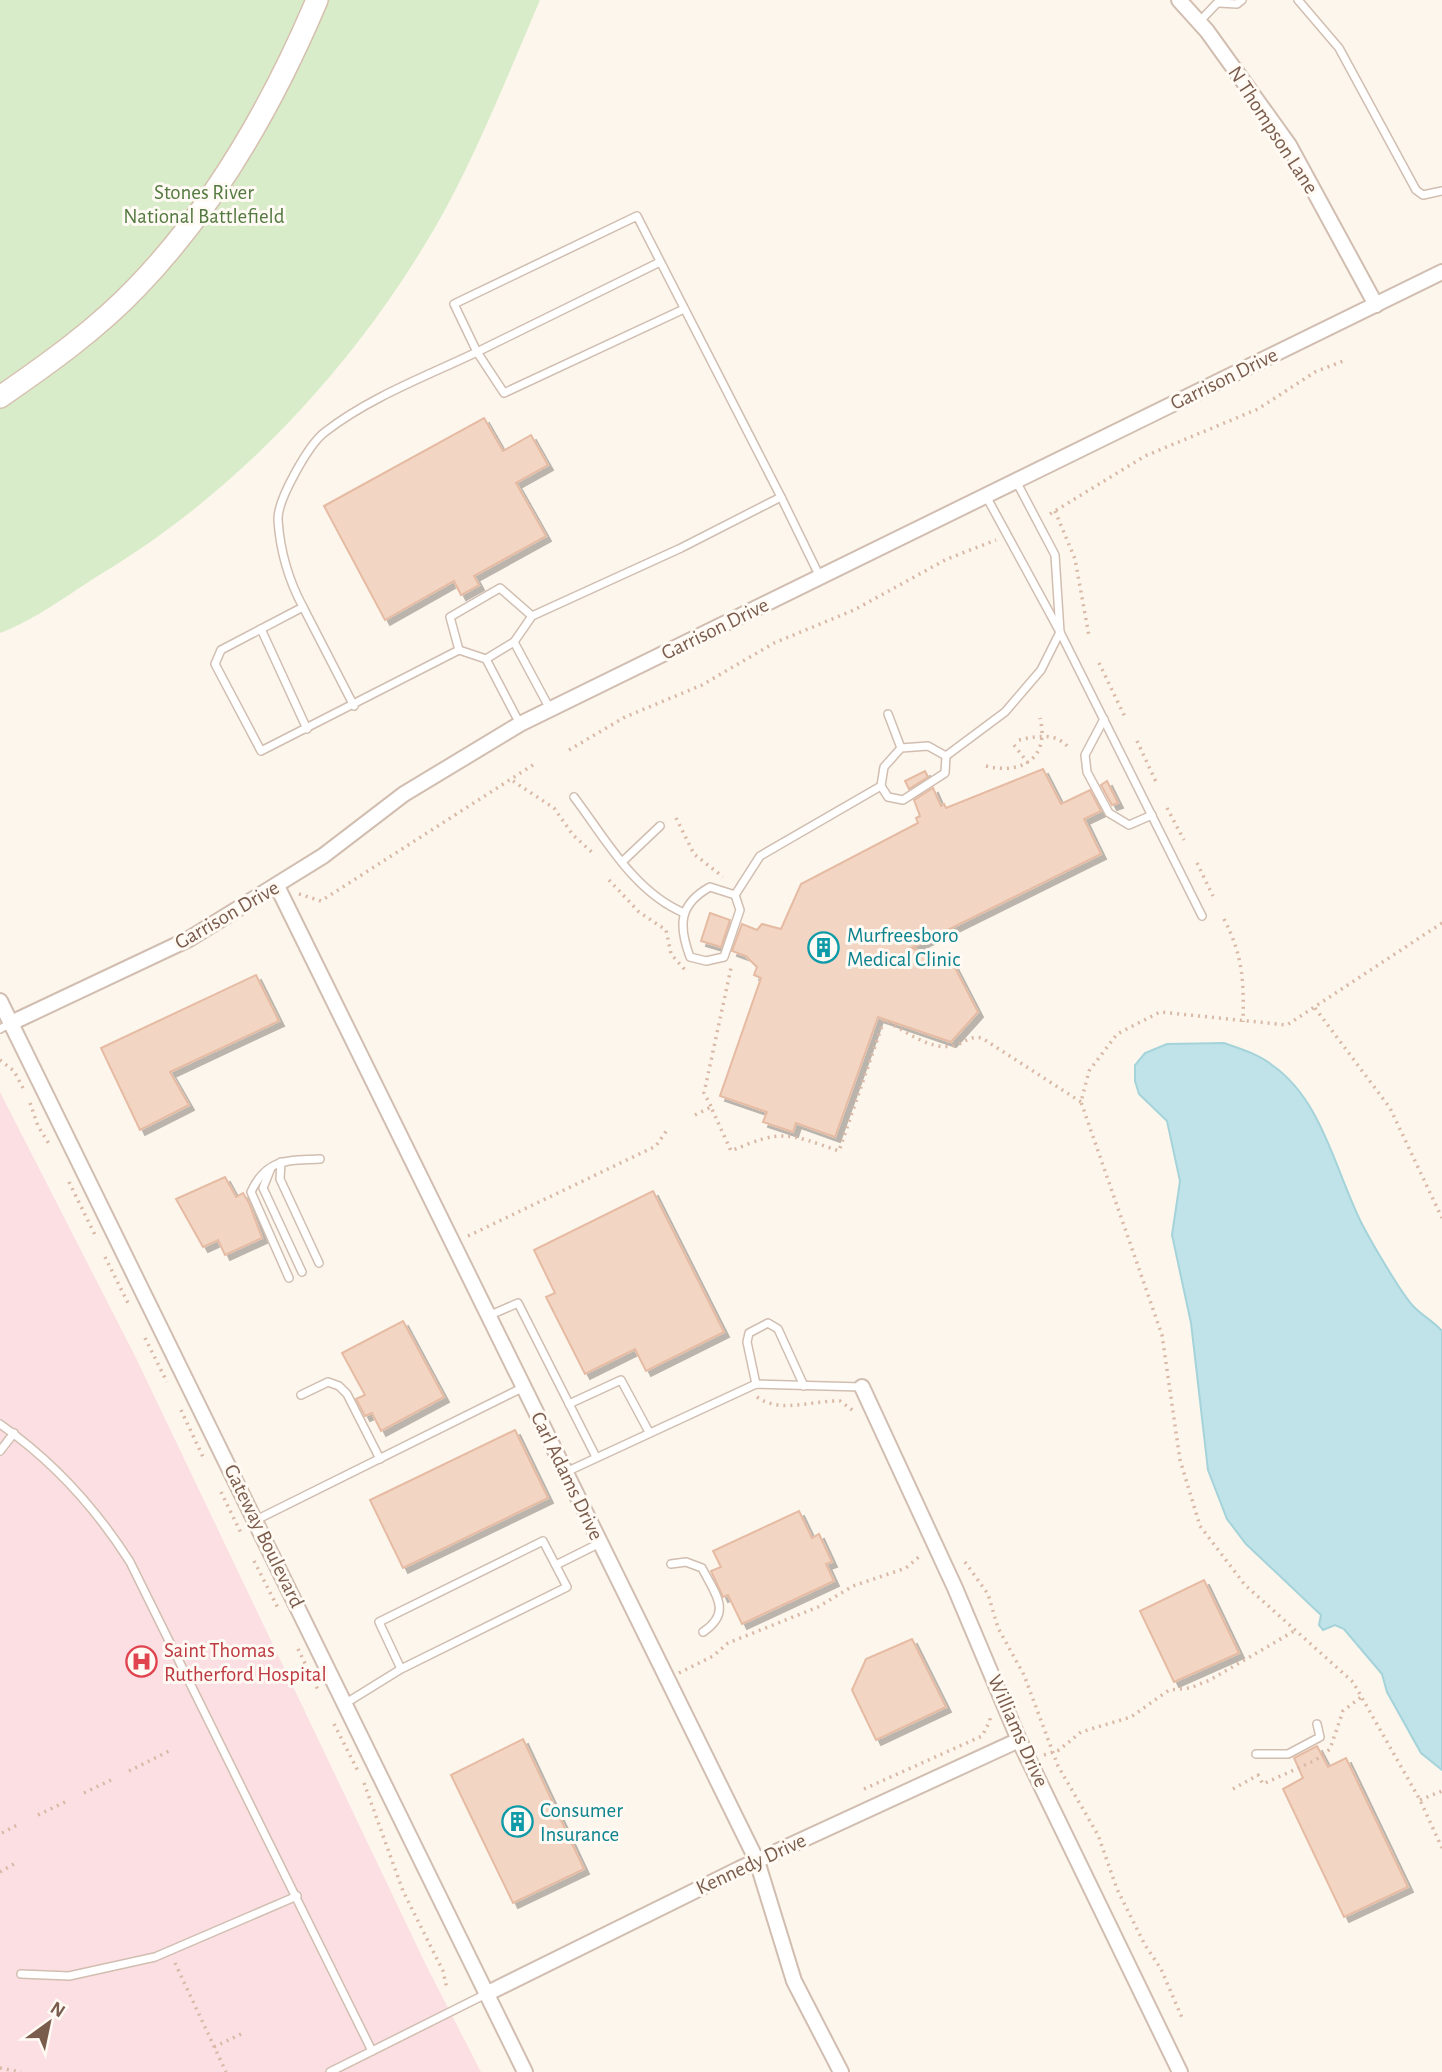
<svg xmlns="http://www.w3.org/2000/svg" width="1442" height="2072" font-family="'Alegreya Sans',sans-serif">
<style>
.medical{fill:#fbdfe3}
.green{fill:#d8ecc9}
.water{fill:#bfe3e8;stroke:#a5d3da;stroke-width:2}
.building{fill:#f3d5c3;stroke:#e6bba3;stroke-width:2;filter:url(#shadow)}
.lines{fill:none;stroke-linecap:round;stroke-linejoin:round}
.lane-casing{stroke:#d1beb0;stroke-width:10}
.street-casing{stroke:#d1beb0;stroke-width:18}
.secondary-casing{stroke:#d6c0b0;stroke-width:24}
.path{stroke:#d9b8a5;stroke-width:3.5;stroke-dasharray:2 5;stroke-linecap:butt}
.lane{stroke:#fff;stroke-width:7}
.street{stroke:#fff;stroke-width:14}
.secondary{stroke:#fff;stroke-width:21}
.labels{text-anchor:middle;dominant-baseline:central;stroke-width:6;stroke-linejoin:round;paint-order:stroke}
.street-label{font-size:21px;fill:#7a5c4d;stroke:#fffaf3}
.park-label{font-size:21px;fill:#537a41;stroke:#fffaf3}
.culture-label{font-size:21px;fill:#0d838f;stroke:#fffaf3;text-anchor:start}
.health-label{font-size:21px;fill:#be3a42;stroke:#fffaf3;text-anchor:start}
</style>
<defs>
<filter id="shadow"><feDropShadow dx="5" dy="5" stdDeviation="0" flood-color="#0004"/></filter>
</defs>
<rect width="100%" height="100%" fill="#fdf6ec"/>
<polygon class="medical" points="0,1092 136,1358 426,1965 481,2072 0,2072"/>
<path class="green" d="M0,0H540C510,70 482,141 446,208C365,355 244,488 101,574C69,594 35,620 0,633Z"/>
<path class="water" d="M1224,1043C1241,1049 1258,1054 1272,1065C1323,1100 1336,1174 1363,1226C1372,1243 1402,1295 1414,1307C1423,1316 1433,1321 1442,1331V1770L1421,1753L1387,1692L1382,1674L1344,1629L1335,1625L1323,1630L1319,1625L1321,1615L1246,1544L1227,1519L1208,1470L1191,1323L1172,1235L1180,1181L1167,1121L1139,1094L1135,1081V1065L1145,1053L1167,1044Z"/>
<g class="building">
<polygon points="484,418 503,451 531,435 548,465 516,483 546,536 474,576 479,585 461,595 454,581 385,620 324,506"/>
<polygon points="1043,769 1061,804 1090,790 1101,811 1084,819 1101,854 911,948 951,960 978,1012 951,1042 878,1017 835,1137 796,1123 793,1132 763,1122 767,1112 720,1096 761,978 754,975 757,967 746,956 732,951 742,924 757,930 762,924 781,929 801,884 918,823 916,818 920,816 914,800 933,788 941,806 944,804 946,808"/>
<polygon points="925,771 928,777 909,789 905,781"/>
<polygon points="1107,781 1118,803 1112,805 1101,785"/>
<polygon points="710,913 730,920 721,947 701,941"/>
<polygon points="256,975 279,1021 170,1072 189,1105 140,1130 101,1048"/>
<polygon points="225,1177 236,1197 243,1193 249,1203 262,1238 225,1255 218,1240 203,1247 176,1199"/>
<polygon points="653,1191 724,1332 646,1371 635,1349 585,1374 546,1297 555,1293 534,1250"/>
<polygon points="403,1321 444,1397 381,1431 372,1413 365,1416 356,1399 365,1395 342,1353"/>
<polygon points="515,1430 548,1498 403,1568 370,1500"/>
<polygon points="799,1511 812,1538 819,1534 832,1562 826,1564 834,1581 742,1624 728,1595 723,1597 711,1571 721,1567 713,1551"/>
<polygon points="1204,1580 1239,1653 1174,1682 1140,1611"/>
<polygon points="912,1639 946,1707 876,1740 852,1690 866,1659"/>
<polygon points="523,1739 584,1869 513,1903 451,1775"/>
<polygon points="1317,1746 1328,1767 1346,1758 1408,1887 1344,1917 1283,1789 1303,1778 1294,1758"/>
</g>
<g class="lines">
<defs>
<g id="lane">
<polyline points="1298,0 1339,48 1416,190 1423,195 1442,191"/>
<polyline points="1219,3 1237,4 1242,0"/>
<polyline points="1199,22 1220,0"/>
<polyline points="660,262 477,352 504,393 684,309"/>
<polyline points="986,496 1060,632 1202,916"/>
<polyline points="781,497 820,577"/>
<polyline points="303,607 354,706"/>
<polyline points="261,629 307,729"/>
<polyline points="459,650 450,617 500,588 532,616"/>
<polyline points="486,659 514,642"/>
<polyline points="888,714 901,748"/>
<polyline points="1104,719 1085,755 1087,772 1109,813 1129,825 1152,815"/>
<path d="M520,724L486,659L459,650L261,751L215,664L221,650L303,607C289,581 280,550 278,520C277,500 309,444 325,432C370,397 427,376 477,352L454,304L637,216L781,497L681,548L532,616L514,642L550,709"/>
<polyline points="946,756 928,746 901,748 884,767 881,786 888,797 903,800 945,773 946,756 1005,712 1041,670 1060,632 1055,555 1016,481"/>
<path d="M574,797C605,838 634,892 684,913"/>
<polyline points="622,862 660,826"/>
<path d="M735,895L710,887C679,904 678,925 690,957L706,961L724,957L740,910L735,895L760,856L881,786"/>
<polyline points="0,1029 11,1023"/>
<polyline points="281,1162 280,1179 319,1263"/>
<polyline points="271,1168 263,1188 302,1272"/>
<path d="M289,1278L251,1192C266,1159 287,1160 320,1159"/>
<polyline points="488,1316 518,1303 596,1457"/>
<polyline points="756,1384 747,1342 749,1333 768,1323 778,1329 804,1386"/>
<polyline points="301,1395 328,1382 339,1386 347,1394 380,1459"/>
<polyline points="569,1404 621,1380 649,1432"/>
<path d="M0,1424C53,1461 95,1507 130,1562L372,2051"/>
<polyline points="0,1451 14,1433"/>
<polyline points="566,1472 756,1384 862,1387"/>
<polyline points="256,1520 524,1387"/>
<path d="M671,1564L686,1562L702,1568C715,1594 733,1612 703,1632"/>
<polyline points="556,1565 600,1543"/>
<polyline points="346,1703 401,1669 567,1587 543,1541 379,1622 401,1669"/>
<polyline points="1256,1754 1288,1754 1320,1737 1317,1724"/>
<polyline points="21,1974 69,1976 155,1957 297,1896"/>
<polyline points="330,2072 486,1994"/>
</g>
<g id="street">
<polyline points="1179,0 1207,31 1289,145 1376,305"/>
<polyline points="277,886 757,1861 794,1981 841,2072"/>
<polyline points="0,1001 525,2072"/>
<polyline points="11,1023 189,939 323,856 404,794 520,724 1442,272"/>
<polyline points="862,1387 955,1588 1019,1740 1180,2072"/>
<polyline points="486,1994 739,1869 1019,1740"/>
</g>
<path id="secondary" d="M0,397C48,364 97,329 137,287C216,205 273,104 317,0"/>
</defs>
<use href="#lane" class="lane-casing"/>
<use href="#street" class="street-casing"/>
<use href="#secondary" class="secondary-casing"/>
<g class="path">
<polyline points="1055,511 1075,559 1089,636"/>
<polyline points="1050,514 1145,456 1258,409 1315,372 1346,360"/>
<polyline points="1099,663 1126,719"/>
<path d="M1019,740C1036,736 1056,732 1069,748"/>
<polyline points="1137,741 1157,784"/>
<polyline points="1014,745 1028,763"/>
<polyline points="569,750 625,717 702,685 774,643 854,610 947,559 996,540"/>
<path d="M986,766C1022,775 1050,758 1040,718"/>
<polyline points="513,781 554,808 573,835 595,855"/>
<polyline points="1167,808 1184,840"/>
<polyline points="676,818 694,854 723,877"/>
<polyline points="1197,863 1213,896"/>
<polyline points="609,880 639,912 666,930 671,954 686,971"/>
<polyline points="299,894 321,901 536,763"/>
<path d="M1224,919C1243,956 1244,981 1243,1022"/>
<polyline points="1442,923 1287,1025 1160,1012 1117,1034 1089,1071 1081,1102 1162,1335 1180,1460 1200,1526 1245,1585 1353,1682 1420,1800 1442,1848"/>
<polyline points="1315,1008 1390,1108 1442,1218"/>
<polyline points="0,1060 14,1071 24,1090"/>
<polyline points="30,1103 38,1126 51,1147"/>
<polyline points="711,1106 704,1093 731,968"/>
<path d="M695,1115L711,1107L731,1151C782,1129 787,1133 839,1151L884,1020C904,1030 929,1050 951,1046C964,1045 967,1035 982,1038L1081,1102"/>
<polyline points="69,1182 96,1237"/>
<polyline points="468,1236 656,1146 667,1130"/>
<polyline points="105,1257 128,1303"/>
<polyline points="145,1338 167,1382"/>
<path d="M757,1397C781,1414 813,1400 840,1401L855,1412"/>
<polyline points="181,1410 203,1457"/>
<polyline points="221,1492 242,1535"/>
<polyline points="254,1561 279,1610"/>
<polyline points="965,1562 988,1594 998,1628 1024,1675 1058,1766 1098,1835 1117,1889 1145,1945 1161,1969 1183,2020"/>
<polyline points="298,1649 319,1692"/>
<polyline points="679,1673 713,1656 728,1643 818,1607 853,1586 906,1568 921,1555"/>
<polyline points="334,1724 359,1773"/>
<polyline points="1044,1755 1059,1750 1081,1732 1131,1717 1169,1690 1190,1688 1210,1680 1296,1630"/>
<polyline points="129,1771 169,1751"/>
<polyline points="364,1783 403,1891 443,1971 447,1989"/>
<polyline points="864,1789 982,1736 990,1721 990,1715"/>
<polyline points="1233,1789 1258,1775 1263,1784 1316,1760 1330,1749 1343,1711 1361,1697"/>
<polyline points="84,1793 113,1779"/>
<polyline points="1420,1800 1442,1791"/>
<polyline points="38,1815 67,1801"/>
<polyline points="2,1833 19,1824"/>
<polyline points="0,1872 17,1862"/>
<polyline points="175,1963 226,2072"/>
<polyline points="214,2047 241,2034"/>
<polyline points="0,2068 21,2072"/>
</g>
<use href="#lane" class="lane"/>
<use href="#street" class="street"/>
<use href="#secondary" class="secondary"/>
</g>
<defs>
<symbol id="building-ring" viewBox="-11 -11 22 22"><circle r="9.5" fill="#fffaf3" stroke="#0f9aa8" stroke-width="1.5"/><path d="M-4-6H4V6H1V3H-1V6H-4ZM-2.5-4.3h1.7v1.8h-1.7ZM.8-4.3h1.7v1.8H.8ZM-2.5-1h1.7V.8h-1.7ZM.8-1h1.7V.8H.8Z" fill="#0f9aa8"/></symbol>
<symbol id="hospital-ring" viewBox="-11 -11 22 22"><circle r="9.5" fill="#fffaf3" stroke="#e0444e" stroke-width="1.5"/><path d="M-5-5h3v3.5h4V-5h3V5h-3V1.5h-4V5h-3Z" fill="#e0444e"/></symbol>
</defs>
<g fill-rule="evenodd">
<use href="#building-ring" x="806" y="930" width="35" height="35"/>
<use href="#hospital-ring" x="124" y="1644" width="35" height="35"/>
<use href="#building-ring" x="500" y="1804" width="35" height="35"/>
</g>
<g class="labels">
<g class="street-label">
<text transform="translate(1273 130) rotate(57)">N Thompson Lane</text>
<text transform="translate(1224 379) rotate(-26)">Garrison Drive</text>
<text transform="translate(715 629) rotate(-26)">Garrison Drive</text>
<text transform="translate(227 915) rotate(-30)">Garrison Drive</text>
<text transform="translate(567 1476) rotate(64)">Carl Adams Drive</text>
<text transform="translate(264 1536) rotate(64)">Gateway Boulevard</text>
<text transform="translate(1018 1731) rotate(66)">Williams Drive</text>
<text transform="translate(751 1864) rotate(-25)">Kennedy Drive</text>
</g>
<g class="park-label">
<text x="204" y="192">Stones River<tspan x="204" dy="24">National Battlefield</tspan></text>
</g>
<g class="culture-label">
<text x="847" y="935">Murfreesboro<tspan x="847" dy="24">Medical Clinic</tspan></text>
<text x="540" y="1810">Consumer<tspan x="540" dy="24">Insurance</tspan></text>
</g>
<g class="health-label">
<text x="164" y="1650">Saint Thomas<tspan x="164" dy="24">Rutherford Hospital</tspan></text>
</g>
</g>
<g transform="translate(49 2023) rotate(33)" stroke="#fffaf3" stroke-width="5" paint-order="stroke">
<path d="M0-5L12 26L0 18L-12 26Z" fill="#7a5c4d"/>
<text y="-10" font-size="19" font-weight="bold" text-anchor="middle" fill="#7a5c4d">N</text>
</g>
</svg>
